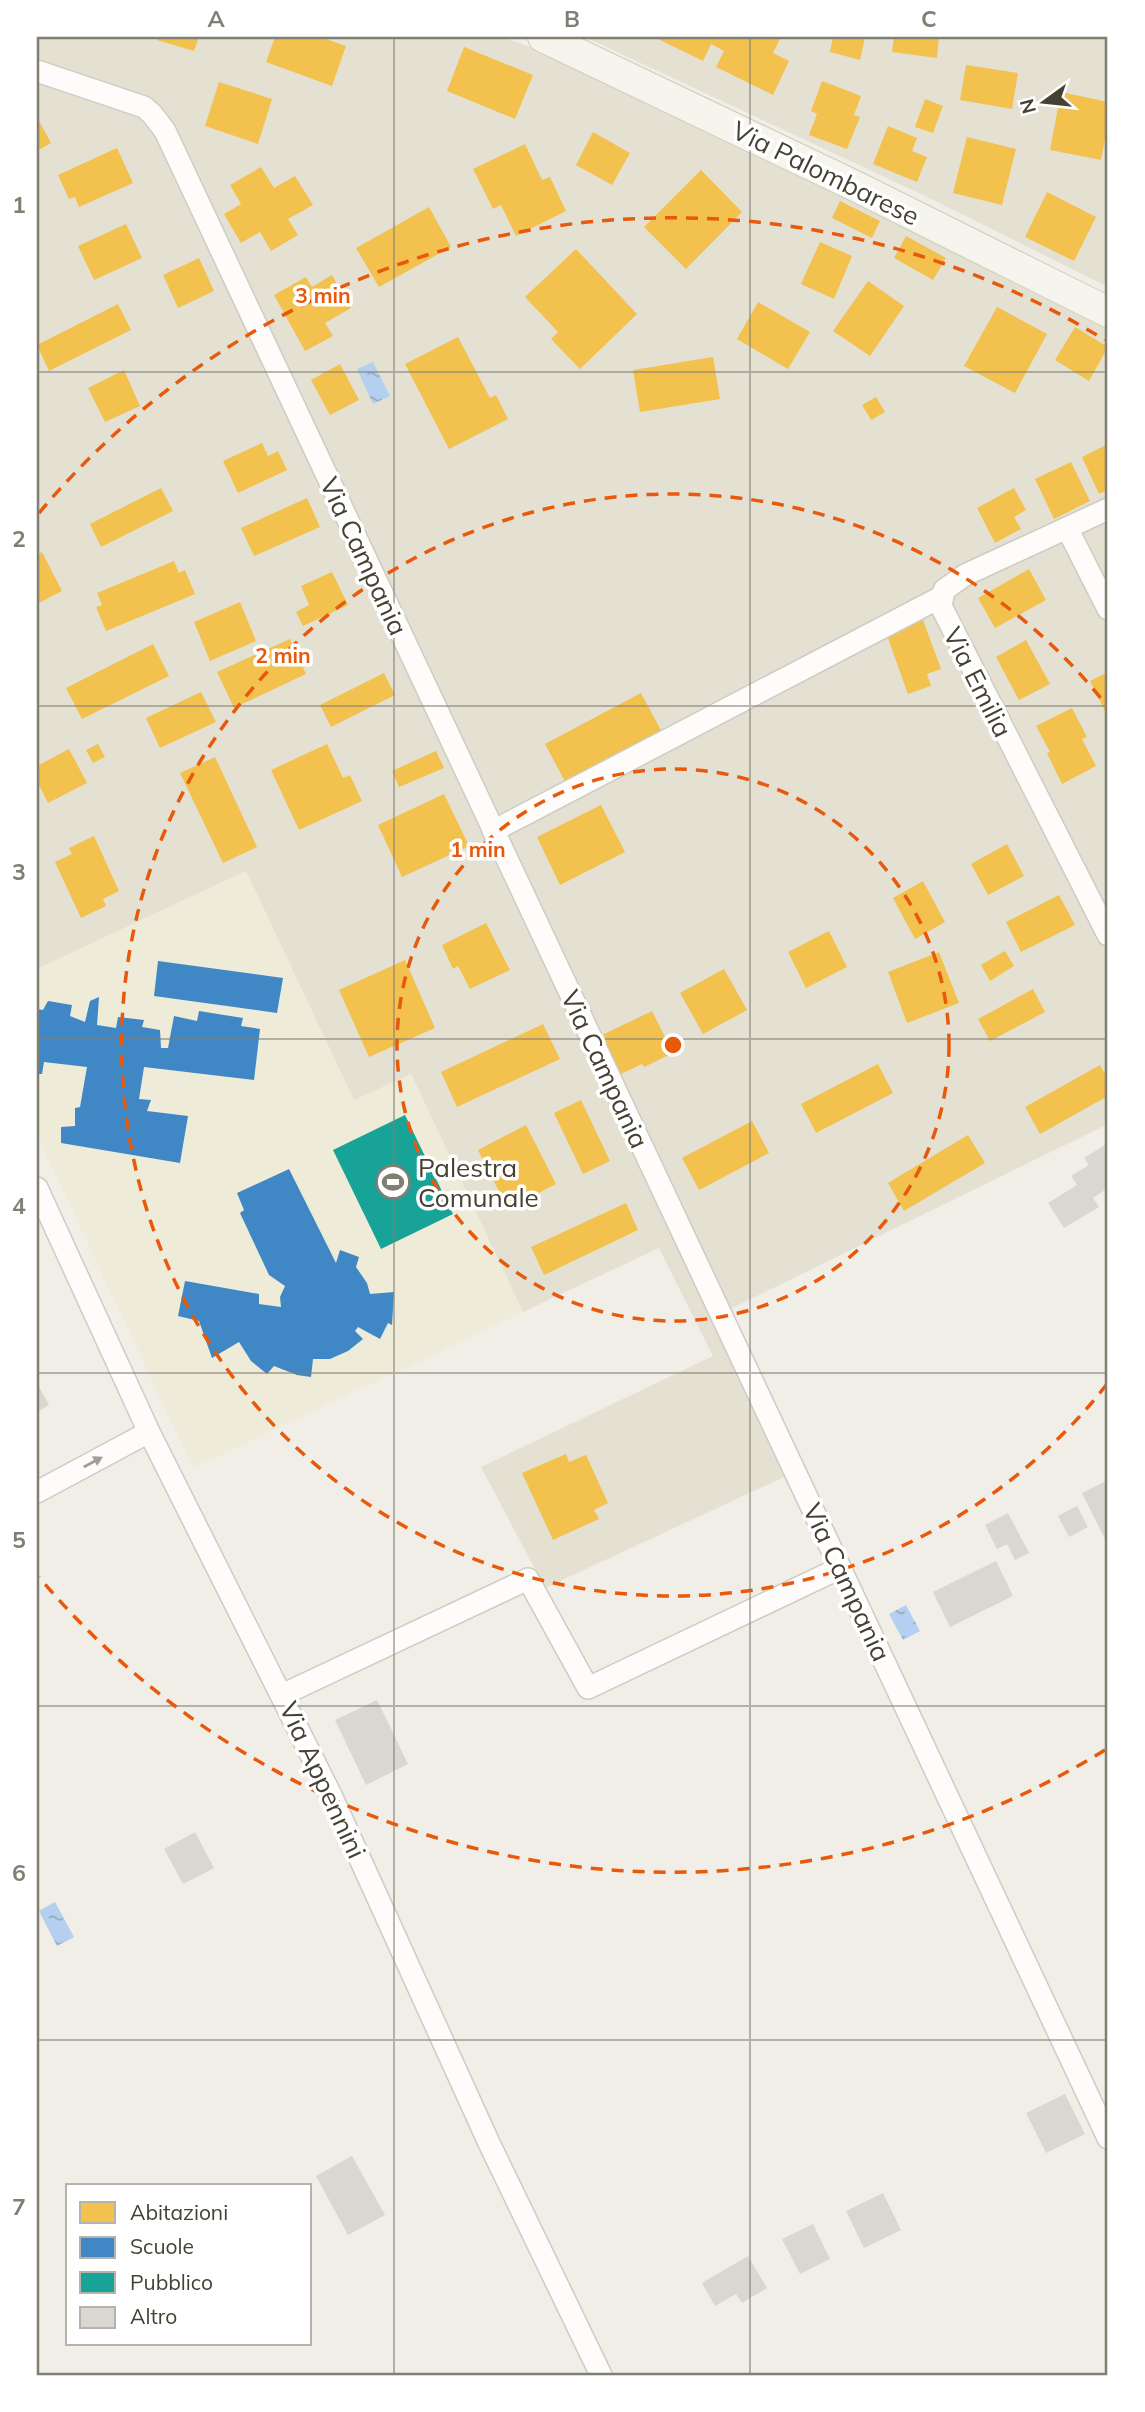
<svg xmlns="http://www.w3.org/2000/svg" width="1145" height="2412" font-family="Mulish,sans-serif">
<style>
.residential{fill:#e4e1d3}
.education{fill:#eeebd8}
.water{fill:url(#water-ripples)}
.homes{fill:#f2c14e}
.schools{fill:#3f88c5}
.public{fill:#17a398}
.building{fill:#d9d7cf}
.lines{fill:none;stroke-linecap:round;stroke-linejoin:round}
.minor-casing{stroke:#cdccc4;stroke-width:24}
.secondary-casing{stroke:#cfccbd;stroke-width:32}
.minor{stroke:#fdfcfb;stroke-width:21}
.secondary{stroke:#f6f5ed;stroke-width:30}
.oneway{fill:#a19e97}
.grid{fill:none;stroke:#817e72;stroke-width:2;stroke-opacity:0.55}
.ring{fill:none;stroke:#e8590c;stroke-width:3.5;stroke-dasharray:12 9}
.labels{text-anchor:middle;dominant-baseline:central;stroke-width:7;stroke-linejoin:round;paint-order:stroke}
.street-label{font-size:26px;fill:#454133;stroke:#fff}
.poi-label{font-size:26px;fill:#454133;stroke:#fff;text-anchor:start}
.centre{fill:#e8590c;stroke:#fff;stroke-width:3.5}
.ring-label{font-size:21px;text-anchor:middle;font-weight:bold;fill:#e8590c;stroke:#fff;stroke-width:7;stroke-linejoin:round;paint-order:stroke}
.neatline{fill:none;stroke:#817e72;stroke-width:2.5}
.grid-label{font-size:23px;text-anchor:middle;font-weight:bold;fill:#817e72}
</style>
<defs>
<pattern id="water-ripples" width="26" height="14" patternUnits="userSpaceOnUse" patternTransform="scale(1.75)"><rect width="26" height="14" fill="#b4cfef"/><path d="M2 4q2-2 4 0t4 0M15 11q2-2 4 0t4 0" fill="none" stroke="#94aac2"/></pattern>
</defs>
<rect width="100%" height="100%" fill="#f0eee6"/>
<g class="residential">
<polygon points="37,37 503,37 535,49 928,232 1108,327 1108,1124 724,1312 799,1470 545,1588 481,1467 713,1356 659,1248 523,1312 411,1074 354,1101 246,871 37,969"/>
<polygon points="585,37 1108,37 1108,287 925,196"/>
</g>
<polygon class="education" points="246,871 354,1100 411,1074 523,1312 193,1468 37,1135 37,969"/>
<g class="water">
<polygon points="373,362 390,396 373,404 357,369"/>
<polygon points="906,1605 920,1631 903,1640 889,1614"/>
<polygon points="55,1902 74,1937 57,1946 39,1911"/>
</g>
<g class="homes">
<polygon points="158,37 199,37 194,51 157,40"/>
<polygon points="275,37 320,37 346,46 332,86 266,62"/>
<polygon points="654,37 781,37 773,53 789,61 773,95 716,67 724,51 711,44 703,61"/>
<polygon points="833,37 865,37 860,60 830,52"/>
<polygon points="894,37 939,37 937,58 892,52"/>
<polygon points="464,47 533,75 515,119 447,91"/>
<polygon points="966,65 1018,73 1012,109 960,100"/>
<polygon points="822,81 861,96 854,115 860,117 847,149 809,135 817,114 811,111"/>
<polygon points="219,82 272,99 258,144 205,126"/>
<polygon points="1061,92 1108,102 1108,124 1101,160 1050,150"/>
<polygon points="925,99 943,106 933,133 915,127"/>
<polygon points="37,117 51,143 37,151"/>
<polygon points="888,126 917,138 912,151 927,157 917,182 873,164"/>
<polygon points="593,132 630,153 612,185 576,165"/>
<polygon points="967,137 1016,149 1002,205 953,193"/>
<polygon points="525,144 542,180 550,177 566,211 516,236 501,205 493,209 473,169"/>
<polygon points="117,148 133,183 79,207 75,197 69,199 58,175"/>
<polygon points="261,167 274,188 295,176 313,205 288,219 298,235 271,251 260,232 241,243 224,214 241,204 230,185"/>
<polygon points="701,170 742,212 686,269 644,227"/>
<polygon points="1047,192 1096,217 1074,261 1025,237"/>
<polygon points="840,201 880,221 872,238 832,218"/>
<polygon points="429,207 451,247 379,287 356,248"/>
<polygon points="126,224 142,258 94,280 78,246"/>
<polygon points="906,236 946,258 933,280 894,258"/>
<polygon points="820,242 852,256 834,299 801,284"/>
<polygon points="576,249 637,314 580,369 551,339 558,332 525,297"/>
<polygon points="199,258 214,291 178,308 163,275"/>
<polygon points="332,275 351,308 325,323 333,336 305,351 274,295 306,277 312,287"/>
<polygon points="868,281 904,306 870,356 833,331"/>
<polygon points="758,302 810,332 788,369 737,339"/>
<polygon points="118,304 131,330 49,371 37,345"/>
<polygon points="997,307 1047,334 1015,393 964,366"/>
<polygon points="1075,327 1108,347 1089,381 1055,360"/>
<polygon points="458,337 490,398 496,395 508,419 449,449 405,364"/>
<polygon points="713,357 720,399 640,412 633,370"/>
<polygon points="340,364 359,400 330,415 311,380"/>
<polygon points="124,370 140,406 105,422 88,388"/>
<polygon points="876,397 885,412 871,420 862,405"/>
<polygon points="262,443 268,456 278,451 287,470 238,493 223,461"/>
<polygon points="1108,444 1108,490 1099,494 1082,457"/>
<polygon points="1071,462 1090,501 1054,519 1035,479"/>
<polygon points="161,488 173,511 101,547 90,524"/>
<polygon points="1014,488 1026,510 1014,517 1021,529 995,543 977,508"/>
<polygon points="307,498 320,527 254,556 241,528"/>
<polygon points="42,552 62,591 37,604 37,555"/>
<polygon points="174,561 179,573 185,570 195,594 106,631 96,607 102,605 97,593"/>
<polygon points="1029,569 1046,600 995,628 978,598"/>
<polygon points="332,572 348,605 303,626 296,612 309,605 301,586"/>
<polygon points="240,602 256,641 210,661 194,622"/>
<polygon points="923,620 941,669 927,674 931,686 908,694 886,633"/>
<polygon points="290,639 306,674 234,708 217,672"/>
<polygon points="1026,640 1050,684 1019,700 996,657"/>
<polygon points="153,644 169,676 82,719 66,688"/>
<polygon points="1108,672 1108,717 1090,681"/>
<polygon points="384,673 395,695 331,727 320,705"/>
<polygon points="201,692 216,722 160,748 146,718"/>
<polygon points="641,693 663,734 567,785 545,744"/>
<polygon points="1072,708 1087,737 1082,739 1096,766 1062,784 1047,753 1050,752 1036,726"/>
<polygon points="98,744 105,757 93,763 86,750"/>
<polygon points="327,744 343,778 350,775 362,801 299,830 271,770"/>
<polygon points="69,749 87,783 48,803 37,781 37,766"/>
<polygon points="436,751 444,768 399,787 392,771"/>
<polygon points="215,757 257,847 223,863 180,773"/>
<polygon points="444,794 469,846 402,877 378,825"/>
<polygon points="601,805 625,852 560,885 537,837"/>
<polygon points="94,836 119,891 103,899 106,906 81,918 55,862 72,854 69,848"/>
<polygon points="1007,844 1024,876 988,895 971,864"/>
<polygon points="923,881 945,922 915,939 893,898"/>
<polygon points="1059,895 1075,925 1021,952 1006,922"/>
<polygon points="486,923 510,970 470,989 458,966 453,969 442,945"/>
<polygon points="829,931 847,967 806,988 788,952"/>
<polygon points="1005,951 1014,966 990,981 981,965"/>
<polygon points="939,952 959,1003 907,1023 888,972"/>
<polygon points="405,960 435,1028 369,1057 339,990"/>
<polygon points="724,969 747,1010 703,1034 680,993"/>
<polygon points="1033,989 1045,1012 990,1041 978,1019"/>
<polygon points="652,1011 673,1053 644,1067 642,1064 621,1074 602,1035"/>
<polygon points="543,1024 560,1059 457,1107 441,1072"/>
<polygon points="878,1064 893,1093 816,1133 801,1104"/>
<polygon points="1100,1065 1108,1079 1108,1096 1040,1134 1025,1107"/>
<polygon points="581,1100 610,1161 583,1174 554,1113"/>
<polygon points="752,1121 769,1153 699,1190 682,1158"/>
<polygon points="526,1125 556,1184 508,1209 478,1150"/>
<polygon points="968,1135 985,1163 904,1211 888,1183"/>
<polygon points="626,1203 638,1230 544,1275 531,1247"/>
<polygon points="566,1454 569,1462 586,1455 608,1503 594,1510 599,1519 553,1540 522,1473"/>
</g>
<g class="schools">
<polygon points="158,961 283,978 277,1013 154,996"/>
<polygon points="99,997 97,1025 116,1028 118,1017 144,1020 142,1027 160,1030 161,1048 168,1048 174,1016 197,1021 199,1011 243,1018 241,1026 260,1029 254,1080 144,1067 139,1099 151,1100 147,1111 188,1116 180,1163 61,1143 61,1127 75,1126 75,1108 80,1107 87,1067 44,1062 42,1074 37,1074 37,1009 43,1010 48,1001 72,1005 70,1016 85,1022 90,1001"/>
<polygon points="289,1169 336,1263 340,1250 359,1257 356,1267 367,1283 370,1294 394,1292 392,1325 388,1323 380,1339 358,1327 355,1331 363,1339 348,1351 330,1359 313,1359 311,1377 297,1375 274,1366 267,1374 251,1361 239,1342 212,1358 199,1321 178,1316 185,1281 259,1294 259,1304 281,1307 280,1297 285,1286 269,1275 240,1213 244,1210 237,1193"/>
</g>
<polygon class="public" points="405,1115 453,1214 381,1249 333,1150"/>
<g class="building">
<polygon points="1108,1143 1108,1188 1093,1198 1099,1207 1064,1228 1048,1203 1077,1185 1071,1176 1089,1165 1084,1158"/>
<polygon points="37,1383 49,1405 37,1412"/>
<polygon points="1108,1480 1108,1545 1082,1493"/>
<polygon points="1077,1506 1088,1527 1069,1537 1058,1516"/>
<polygon points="1008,1513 1029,1553 1015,1560 1007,1544 997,1549 985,1525"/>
<polygon points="996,1561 1013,1596 950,1627 933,1592"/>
<polygon points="377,1700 408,1764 366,1785 335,1720"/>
<polygon points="195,1832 214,1868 183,1884 164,1849"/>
<polygon points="1065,2094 1085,2134 1046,2153 1026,2113"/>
<polygon points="352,2156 385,2215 348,2235 316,2176"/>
<polygon points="883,2193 901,2230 864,2248 846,2211"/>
<polygon points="813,2224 830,2259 800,2274 782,2239"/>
<polygon points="748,2256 767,2288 742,2303 736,2294 715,2306 702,2283"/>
</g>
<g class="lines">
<defs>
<g id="minor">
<polyline points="37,71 144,107 152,114 165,131 1108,2138"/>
<polyline points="1108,509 965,575 944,590 941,606 1108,935"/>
<polyline points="1067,528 1108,609"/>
<polyline points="493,831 941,597"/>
<polyline points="37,1188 149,1432 331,1795 489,2143 601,2375"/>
<polyline points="37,1492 149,1432"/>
<polyline points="282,1695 528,1579 588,1688 840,1568"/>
</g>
<polyline id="secondary" points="543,37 853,185 1108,312"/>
</defs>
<use href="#minor" class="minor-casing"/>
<use href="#secondary" class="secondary-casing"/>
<use href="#minor" class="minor"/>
<use href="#secondary" class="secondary"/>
</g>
<defs><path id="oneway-solid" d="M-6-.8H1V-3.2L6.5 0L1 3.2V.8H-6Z" transform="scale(1.75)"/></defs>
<use class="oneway" href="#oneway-solid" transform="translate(93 1462) rotate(-28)"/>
<path class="grid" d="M394,37V2375M750,37V2375M37,372H1108M37,706H1108M37,1039H1108M37,1373H1108M37,1706H1108M37,2040H1108"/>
<g class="ring">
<circle cx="673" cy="1045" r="276"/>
<path d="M1107 1384A551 551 0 1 1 1107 706"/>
<path d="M1105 1750A827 827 0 0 1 39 1577M39 513A827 827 0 0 1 1105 340"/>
</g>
<defs>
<symbol id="stadium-ring" viewBox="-11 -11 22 22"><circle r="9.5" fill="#fff" stroke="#817e72" stroke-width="1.5"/><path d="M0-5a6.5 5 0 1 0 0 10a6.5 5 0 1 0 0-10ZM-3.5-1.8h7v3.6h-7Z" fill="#817e72"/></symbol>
</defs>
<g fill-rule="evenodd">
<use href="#stadium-ring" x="374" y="1163" width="38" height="38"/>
</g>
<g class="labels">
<g class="street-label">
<text transform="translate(826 173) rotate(26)">Via Palombarese</text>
<text transform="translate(364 556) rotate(65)">Via Campania</text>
<text transform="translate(978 682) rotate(63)">Via Emilia</text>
<text transform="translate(605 1069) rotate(65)">Via Campania</text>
<text transform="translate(847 1582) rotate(65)">Via Campania</text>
<text transform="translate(323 1780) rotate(65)">Via Appennini</text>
</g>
<g class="poi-label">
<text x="418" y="1167">Palestra<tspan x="418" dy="30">Comunale</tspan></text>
</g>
</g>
<circle cx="673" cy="1045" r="10" class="centre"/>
<g class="ring-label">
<text x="323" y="303">3 min</text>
<text x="283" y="663">2 min</text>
<text x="478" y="857">1 min</text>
</g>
<rect width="1145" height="2412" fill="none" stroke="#ffffff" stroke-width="77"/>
<rect x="66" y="2184" width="245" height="161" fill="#ffffff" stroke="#b5b3ad" stroke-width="2"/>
<rect x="80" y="2202" width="35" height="21" fill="#f2c14e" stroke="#b5b3ad" stroke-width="2"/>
<text x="130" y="2220" font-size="21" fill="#454133">Abitazioni</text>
<rect x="80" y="2237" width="35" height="21" fill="#3f88c5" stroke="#b5b3ad" stroke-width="2"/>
<text x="130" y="2254" font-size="21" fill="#454133">Scuole</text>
<rect x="80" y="2272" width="35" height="21" fill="#17a398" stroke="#b5b3ad" stroke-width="2"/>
<text x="130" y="2290" font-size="21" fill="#454133">Pubblico</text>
<rect x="80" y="2307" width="35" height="21" fill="#d9d7cf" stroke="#b5b3ad" stroke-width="2"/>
<text x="130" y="2324" font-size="21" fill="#454133">Altro</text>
<g transform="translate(1044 102) rotate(255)" stroke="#ffffff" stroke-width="5" paint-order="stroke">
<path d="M0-5L12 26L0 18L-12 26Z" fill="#454133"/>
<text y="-10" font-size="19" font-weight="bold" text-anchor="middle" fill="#454133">N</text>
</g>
<rect x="38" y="38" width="1068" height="2336" class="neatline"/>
<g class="grid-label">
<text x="216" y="27">A</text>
<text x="572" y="27">B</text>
<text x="929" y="27">C</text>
<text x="19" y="213">1</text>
<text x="19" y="547">2</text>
<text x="19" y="880">3</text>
<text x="19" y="1214">4</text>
<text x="19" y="1548">5</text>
<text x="19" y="1881">6</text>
<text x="19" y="2215">7</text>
</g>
</svg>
